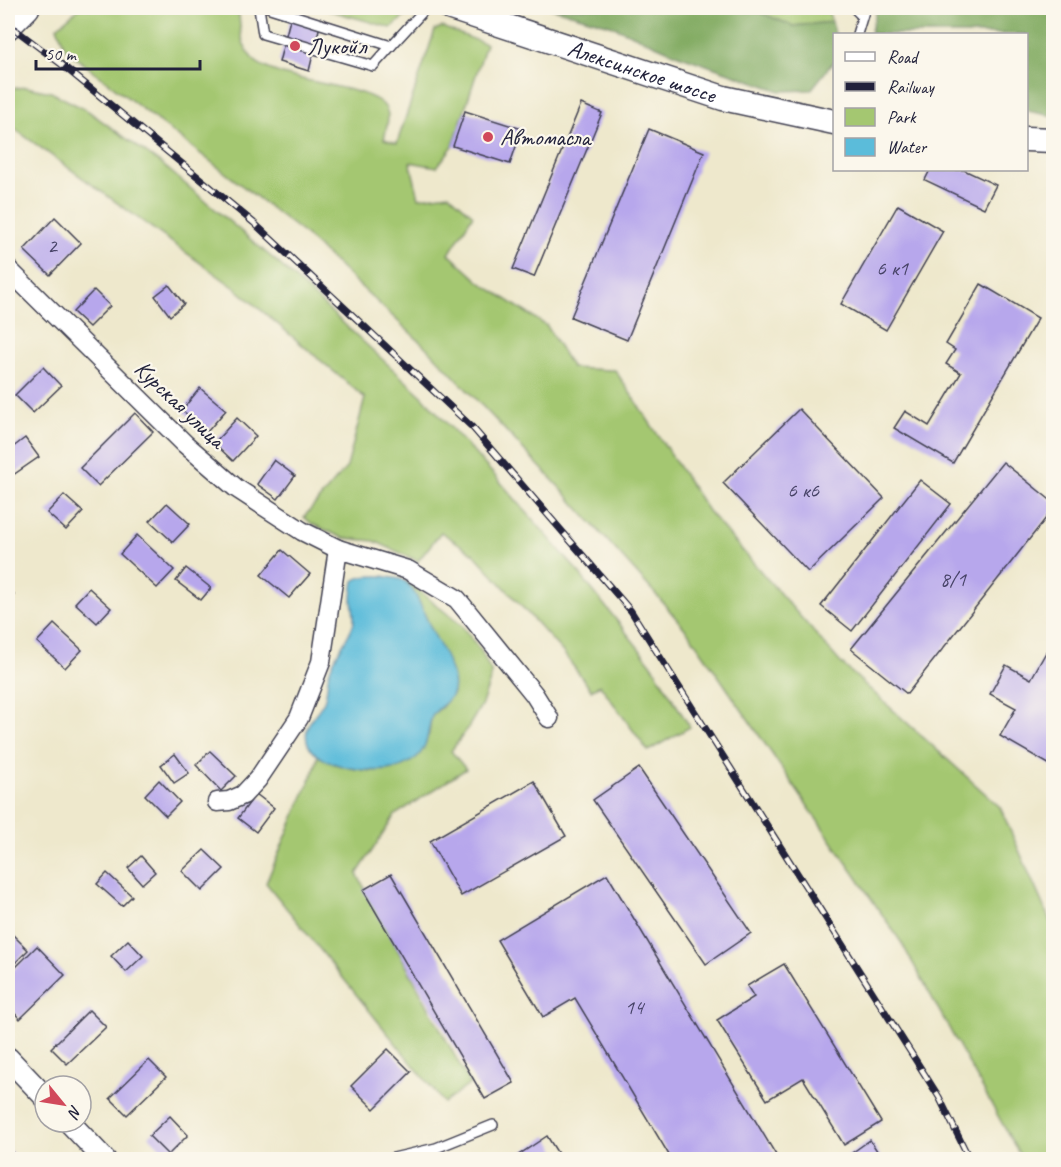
<svg xmlns="http://www.w3.org/2000/svg" width="1061" height="1167" font-family="Caveat,sans-serif">
<style>
.green{fill:#a4c771;stroke:#637456;stroke-width:1.5}
.forest{fill:#83ac63;stroke:#52674f;stroke-width:1.5}
.water{fill:#5bbcda;stroke:#3e6f8a;stroke-width:1.5}
.building{fill:#b7a7ec}
.lines{fill:none;stroke-linecap:round;stroke-linejoin:round}
.service-casing{stroke:#414051;stroke-width:12}
.minor-casing{stroke:#414051;stroke-width:21}
.tertiary-casing{stroke:#414051;stroke-width:24}
.secondary-casing{stroke:#414051;stroke-width:27}
.service{stroke:#fff;stroke-width:9}
.minor{stroke:#fff;stroke-width:18}
.tertiary{stroke:#fff;stroke-width:21}
.secondary{stroke:#fff;stroke-width:24}
.rail-casing{stroke:#22223b;stroke-width:7}
.rail{stroke:#fbf7ec;stroke-width:4.5;stroke-dasharray:14;stroke-linecap:butt}
.poi-dot{fill:#d1495b;stroke:#fbf7ec;stroke-width:2}
.labels{text-anchor:middle;dominant-baseline:central;stroke-width:4.5;stroke-linejoin:round;paint-order:stroke}
.number-label{font-size:21px;fill:#474367}
.poi-label{font-size:24px;fill:#22223b;stroke:#fbf7ec;text-anchor:start}
.street-label{font-size:24px;fill:#22223b;stroke:#fbf7ec}
</style>
<rect width="100%" height="100%" fill="#fbf7ec"/>
<filter id="ink" filterUnits="userSpaceOnUse"><feTurbulence type="fractalNoise" baseFrequency=".0167" numOctaves="2"/><feDisplacementMap in="SourceGraphic" scale="12" xChannelSelector="R" yChannelSelector="G"/><feConvolveMatrix kernelMatrix="1 2 1 2 8 2 1 2 1" color-interpolation-filters="sRGB"/></filter>
<filter id="wash" filterUnits="userSpaceOnUse"><feTurbulence type="fractalNoise" baseFrequency=".008" numOctaves="4" result="noise"/><feDisplacementMap in="SourceGraphic" scale="24" xChannelSelector="R" yChannelSelector="G"/><feGaussianBlur stdDeviation="1.35" result="paint"/><feColorMatrix in="noise" values="0 0 0 0 0 0 0 0 0 0 0 0 0 0 0 0 0 1.4 0 .05"/><feComposite in="paint" operator="in"/></filter>
<g filter="url(#wash)">
<rect width="100%" height="100%" fill="#eee8cc"/>
<g class="green">
<path d="M80,8H216L239,14C240,30 241,45 252,58C275,85 379,83 387,111C390,119 386,130 384,139L397,143L435,30L442,27L486,44L453,146L437,167L410,162L419,198L449,194L473,215L449,254L481,283L547,326L572,368L609,370H615L708,511L840,662L1000,807L1053,928V1159H1022L901,942L691,636L659,598L562,490L431,352L302,232L66,50L57,27Z"/>
<polygon points="321,8 388,8 409,13 391,28"/>
<polygon points="702,8 827,8 832,22 793,26 759,12 703,9"/>
<polygon points="26,87 51,92 88,111 163,165 276,261 422,396 496,477 575,568 652,665 690,727 648,751 600,685 591,690 562,651 474,554 441,532 418,561 374,541 343,538 312,524 304,517 347,467 365,398 235,288 8,124 8,89"/>
<polygon points="407,581 461,625 481,651 492,674 482,704 466,731 451,751 466,769 395,815 357,874 470,1084 444,1103 266,883 315,768 318,755 332,763 349,768 371,771 392,769 402,766 416,757 429,734 431,718 433,714 442,707 453,693 452,677 446,659 430,627 420,603 405,582"/>
</g>
<g class="forest">
<polygon points="550,8 702,8 703,9 759,12 793,26 832,22 835,34 834,61 811,90 780,91 678,55 610,25"/>
<polygon points="877,8 1027,8 1053,13 1053,116 1027,111 1026,34 870,34"/>
</g>
<path class="water" d="M382,576C387,577 394,578 400,579C414,583 423,612 429,624C436,641 462,678 451,696C446,705 433,710 431,719C428,731 428,744 420,754C414,761 402,767 393,769C372,774 314,767 307,741C303,723 317,715 324,701C328,691 326,680 330,670C335,654 347,641 353,625C356,616 352,608 352,599C352,593 353,586 354,581C361,575 373,576 382,576Z"/>
<g id="blocks">
<g class="building">
<polygon points="292,12 321,21 309,71 279,62"/>
<polygon points="581,104 602,113 534,277 513,269"/>
<polygon points="465,111 522,129 510,164 453,146"/>
<polygon points="649,129 704,152 627,340 571,317"/>
<polygon points="930,170 964,170 996,185 984,208 925,180"/>
<polygon points="898,205 943,231 886,330 841,304"/>
<polygon points="55,217 81,243 50,275 24,250"/>
<polygon points="981,284 1038,318 953,463 894,428 905,411 929,426 961,373 946,364 955,350 946,344"/>
<polygon points="169,285 184,304 170,316 155,296"/>
<polygon points="94,290 110,306 89,327 73,312"/>
<polygon points="43,367 61,386 33,413 15,395"/>
<polygon points="200,388 226,410 207,432 182,410"/>
<polygon points="799,409 884,498 808,572 723,483"/>
<polygon points="135,413 153,432 98,486 80,468"/>
<polygon points="237,418 256,436 233,461 214,443"/>
<polygon points="25,438 39,457 13,475 8,468 8,451"/>
<polygon points="274,460 295,476 278,499 257,484"/>
<polygon points="1003,462 1054,503 1054,508 907,694 851,649"/>
<polygon points="920,480 951,504 852,631 821,606"/>
<polygon points="64,495 83,512 66,530 47,513"/>
<polygon points="167,503 190,524 173,542 150,521"/>
<polygon points="137,535 174,570 157,588 120,554"/>
<polygon points="282,550 310,574 289,598 261,575"/>
<polygon points="186,568 211,588 201,600 176,581"/>
<polygon points="8,588 14,595 8,601"/>
<polygon points="89,588 111,608 97,623 75,603"/>
<polygon points="54,624 82,650 65,668 37,642"/>
<polygon points="1054,638 1054,763 1052,766 1000,736 1016,708 990,694 1006,665 1031,679"/>
<polygon points="210,751 236,776 221,791 196,765"/>
<polygon points="175,754 189,773 174,783 161,765"/>
<polygon points="639,768 751,933 706,964 593,800"/>
<polygon points="159,780 180,802 166,816 145,795"/>
<polygon points="534,781 566,836 461,896 430,841"/>
<polygon points="256,794 274,808 256,832 238,818"/>
<polygon points="204,850 224,869 202,891 182,871"/>
<polygon points="141,856 155,872 142,884 128,868"/>
<polygon points="107,873 132,896 122,906 97,884"/>
<polygon points="391,874 514,1083 485,1099 363,890"/>
<polygon points="607,874 779,1160 672,1160 575,998 543,1017 497,940"/>
<polygon points="8,930 28,950 8,970"/>
<polygon points="128,940 143,956 126,972 111,956"/>
<polygon points="37,946 65,975 20,1019 8,1006 8,975"/>
<polygon points="784,964 881,1122 844,1145 803,1078 767,1100 717,1020 754,997 747,986"/>
<polygon points="89,1010 106,1027 67,1064 51,1048"/>
<polygon points="388,1049 411,1072 374,1109 351,1086"/>
<polygon points="149,1060 166,1077 127,1115 110,1098"/>
<polygon points="170,1116 188,1135 168,1155 149,1136"/>
<polygon points="547,1136 562,1160 520,1160 517,1156"/>
<polygon points="870,1140 883,1160 842,1160"/>
<polygon points="8,1148 19,1160 8,1160"/>
</g>
</g>
</g>
<g filter="url(#ink)">
<use href="#blocks" fill-opacity="0" stroke="#414051" stroke-width="1.5"/>
<g class="lines">
<defs>
<g id="service">
<polyline points="259,8 263,34 373,66 391,46"/>
<polyline points="270,8 391,46 426,8"/>
<polyline points="854,8 862,16"/>
<polyline points="857,34 865,8"/>
<polyline points="385,1160 436,1148 493,1125"/>
</g>
<g id="minor">
<polyline points="8,269 185,444 236,488 302,531 338,549 408,570 457,599 534,694 549,718"/>
<polyline points="217,802 229,801 243,795 258,779 299,718 321,662 338,549"/>
</g>
<g id="tertiary">
<polyline points="8,1058 45,1097"/>
<polyline points="69,1122 105,1160"/>
</g>
<g id="secondary">
<path id="s1" d="M451,8L723,98L834,122"/>
<polyline points="8,27 27,8"/>
<polyline points="1026,139 1054,140"/>
</g>
</defs>
<use href="#service" class="service-casing"/>
<use href="#minor" class="minor-casing"/>
<use href="#tertiary" class="tertiary-casing"/>
<use href="#secondary" class="secondary-casing"/>
<use href="#service" class="service"/>
<use href="#minor" class="minor"/>
<use href="#tertiary" class="tertiary"/>
<use href="#secondary" class="secondary"/>
<defs>
<polyline id="rail" points="8,24 61,64 254,223 472,427 631,611 939,1097 970,1160"/>
</defs>
<use href="#rail" class="rail-casing"/>
<use href="#rail" class="rail"/>
</g>
</g>
<g class="poi-dot">
<circle cx="295" cy="46" r="6"/>
<circle cx="488" cy="137" r="6"/>
</g>
<g class="labels">
<g class="number-label">
<text x="52" y="246">2</text>
<text x="892" y="268">6 к1</text>
<text x="803" y="490">6 к6</text>
<text x="953" y="579">8/1</text>
<text x="634" y="1007">14</text>
</g>
<g class="poi-label">
<text x="307" y="46">Лукойл</text>
<text x="500" y="137">Автомасла</text>
</g>
<g class="street-label">
<text stroke="none"><textPath href="#s1" startOffset="201">Алексинское шоссе</textPath></text>
<text transform="translate(180 404) rotate(44)">Курская улица</text>
</g>
</g>
<rect width="1061" height="1167" fill="none" stroke="#fbf7ec" stroke-width="30"/>
<rect x="833" y="33" width="195" height="138" fill="#fbf7ec" stroke="#a4a2a5" stroke-width="1.5"/>
<rect x="845" y="52" width="30" height="9" fill="#ffffff" stroke="#a4a2a5" stroke-width="1.5"/>
<text x="887" y="63" font-size="18" fill="#22223b">Road</text>
<rect x="845" y="82" width="30" height="9" fill="#22223b" stroke="#a4a2a5" stroke-width="1.5"/>
<text x="887" y="93" font-size="18" fill="#22223b">Railway</text>
<rect x="845" y="108" width="30" height="18" fill="#a4c771" stroke="#a4a2a5" stroke-width="1.5"/>
<text x="887" y="123" font-size="18" fill="#22223b">Park</text>
<rect x="845" y="138" width="30" height="18" fill="#5bbcda" stroke="#a4a2a5" stroke-width="1.5"/>
<text x="887" y="153" font-size="18" fill="#22223b">Water</text>
<g transform="translate(63 1104) rotate(120)"><circle r="28" fill="#fbf7ec" stroke="#a4a2a5" stroke-width="1.5"/>
<path d="M0-4.5L10 22L0 15L-10 22Z" fill="#d1495b"/>
<text y="-9" font-size="16" font-weight="bold" text-anchor="middle" fill="#22223b">N</text>
</g>
<path d="M36 60v9h164v-9" fill="none" stroke="#22223b" stroke-width="3"/>
<text x="45" y="60" font-size="18" fill="#22223b" stroke="#fbf7ec" stroke-width="4.5" paint-order="stroke">50 m</text>
</svg>
